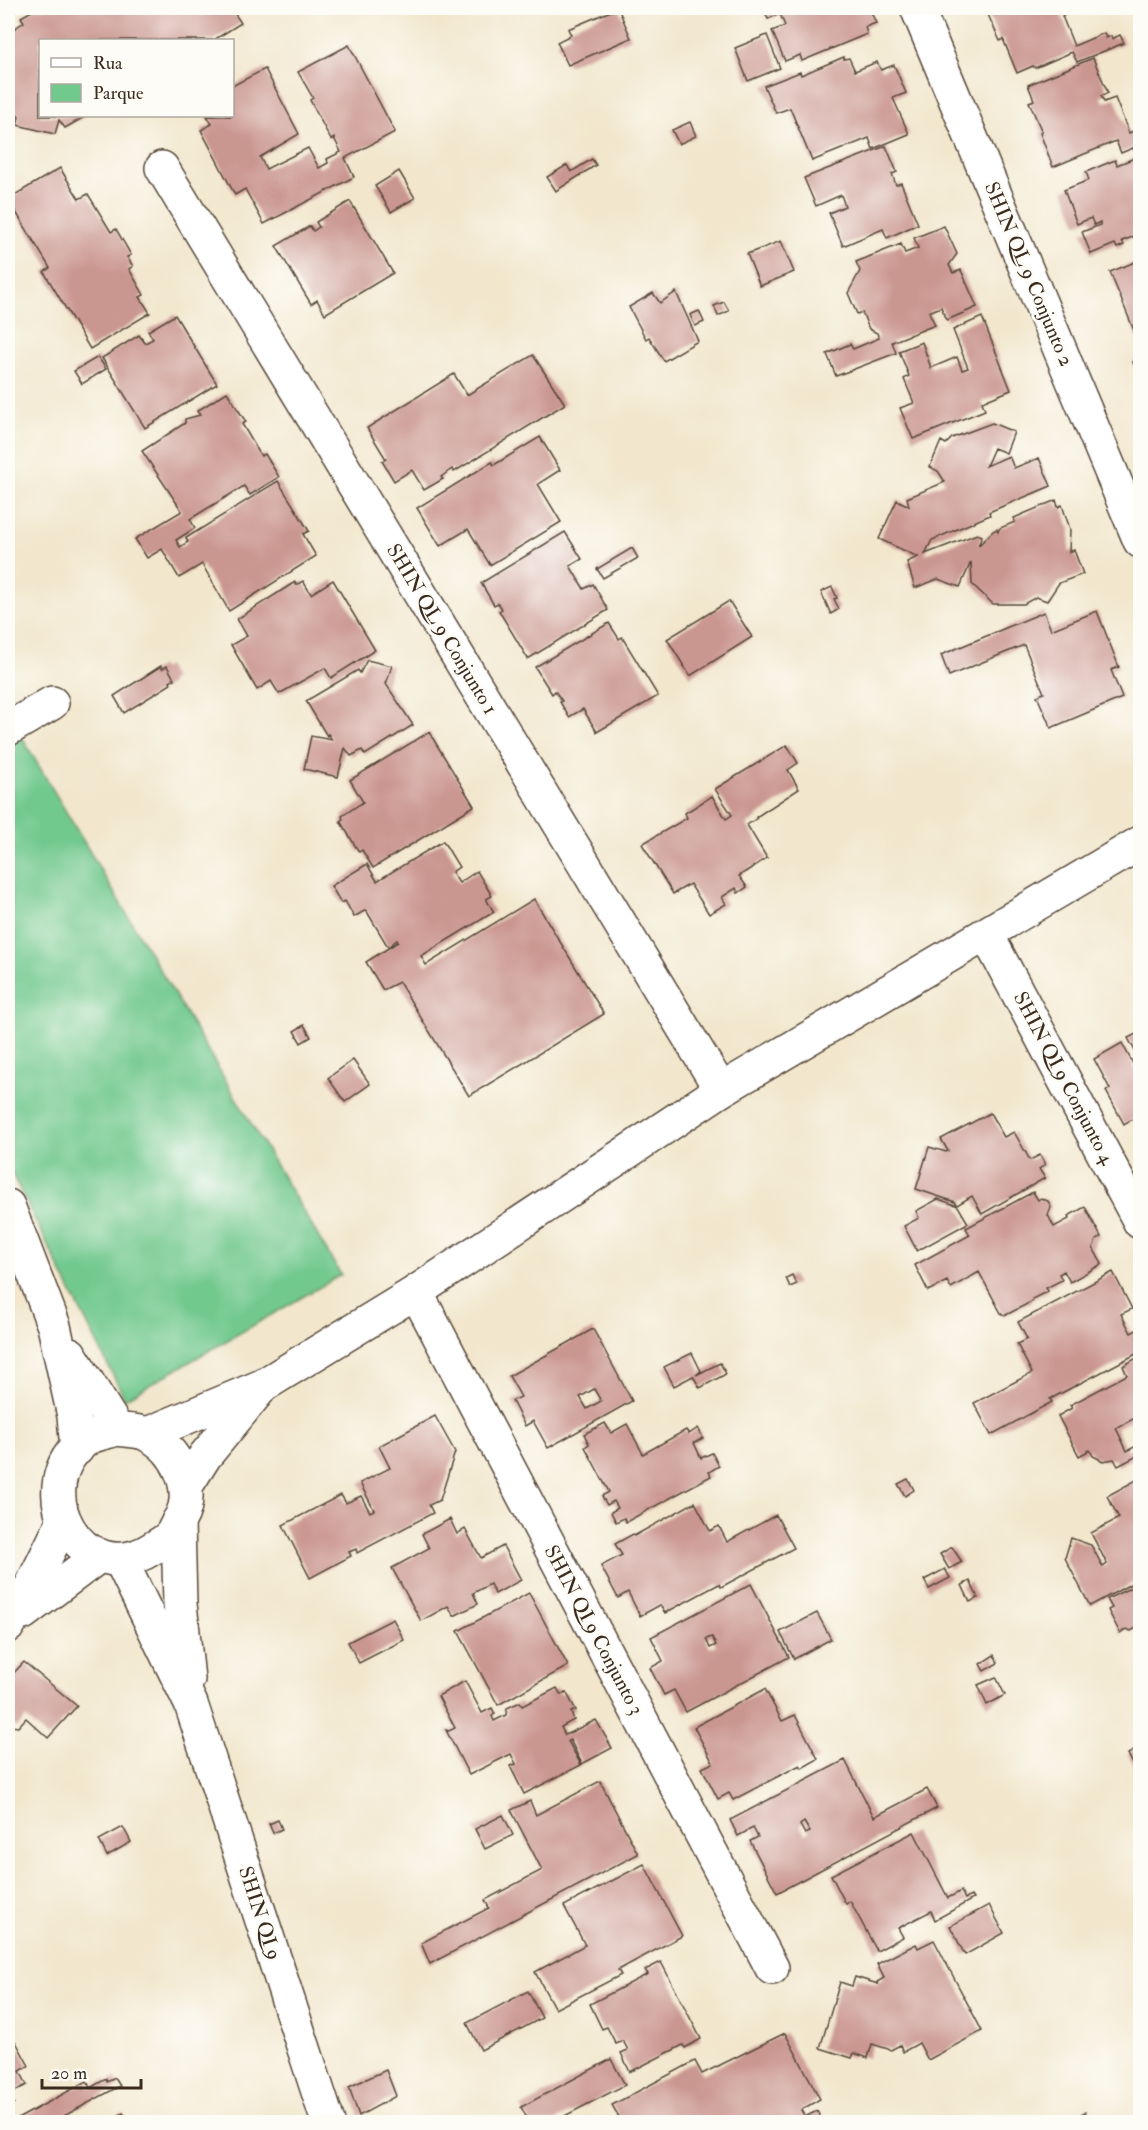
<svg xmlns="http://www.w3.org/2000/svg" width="1148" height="2130" font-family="'IM FELL Double Pica',serif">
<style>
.green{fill:#72c98e;stroke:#567a56;stroke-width:1.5}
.building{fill:#ca9690;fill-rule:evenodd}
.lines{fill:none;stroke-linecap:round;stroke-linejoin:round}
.minor-casing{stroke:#564638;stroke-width:36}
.minor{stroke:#fff;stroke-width:33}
.labels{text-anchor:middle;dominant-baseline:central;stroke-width:6;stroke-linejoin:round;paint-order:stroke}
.street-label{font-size:20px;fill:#3b2a1e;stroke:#fdfcf7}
</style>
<rect width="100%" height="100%" fill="#fdfcf7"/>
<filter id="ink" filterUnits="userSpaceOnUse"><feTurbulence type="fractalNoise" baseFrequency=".0167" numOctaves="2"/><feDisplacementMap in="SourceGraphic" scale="12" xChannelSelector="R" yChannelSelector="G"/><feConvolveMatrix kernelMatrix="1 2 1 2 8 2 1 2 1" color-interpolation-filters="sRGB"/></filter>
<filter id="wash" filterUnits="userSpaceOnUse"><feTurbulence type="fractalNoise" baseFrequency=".008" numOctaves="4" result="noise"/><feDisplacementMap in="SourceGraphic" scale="24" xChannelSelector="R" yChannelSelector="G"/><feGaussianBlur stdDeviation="1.35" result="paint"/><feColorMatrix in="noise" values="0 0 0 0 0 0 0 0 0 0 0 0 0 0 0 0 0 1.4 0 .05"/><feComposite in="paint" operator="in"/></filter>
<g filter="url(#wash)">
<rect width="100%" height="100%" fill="#f2e7cd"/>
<polygon class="green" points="8,714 341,1275 125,1399 8,1166"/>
<g id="blocks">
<g class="building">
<polygon points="37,8 231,8 241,23 214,40 40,40 40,116 86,116 65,128 59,120 55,134 17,125 19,117 8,99 8,79 10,77 8,73 8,33 24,22 21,17"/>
<polygon points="618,8 631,38 568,65 557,42 571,35 568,29"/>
<polygon points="763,8 869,8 876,23 865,27 867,34 802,61 800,55 785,61 772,31 785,26 780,14 768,19"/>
<polygon points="985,8 1070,8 1072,12 1062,16 1074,46 1104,33 1106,38 1111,36 1112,39 1120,35 1124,43 1077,62 1072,52 1035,68 1033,66 1017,73 1003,39 1000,41"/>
<polygon points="767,35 780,68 748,81 735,48"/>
<polygon points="349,45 395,132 345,158 354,177 264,224 245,189 235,195 201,130 212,124 207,116 232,116 232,86 265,69 299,134 260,157 266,169 308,148 319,168 328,163 327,159 341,152 334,138 331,140 313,106 310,100 313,98 298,72"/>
<polygon points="844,57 844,59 849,58 855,71 877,62 881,70 894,65 906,93 893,98 909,134 873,149 869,138 812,161 790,108 776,113 764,86 800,72 801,75"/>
<polygon points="1093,58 1108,93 1101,96 1104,102 1115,98 1129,133 1140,128 1140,238 1136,239 1135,236 1122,241 1124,245 1117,248 1115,244 1091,254 1082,232 1100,225 1100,222 1094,225 1091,218 1077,224 1064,190 1089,180 1086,172 1115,160 1117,165 1137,157 1133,148 1121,153 1116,141 1053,167 1040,133 1042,132 1029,102 1034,100 1028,85"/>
<polygon points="690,122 696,136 679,144 672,130"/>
<polygon points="886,146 897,172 892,174 896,185 901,183 918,224 887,238 883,229 843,246 829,213 845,206 841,195 816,206 804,178"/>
<polygon points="592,159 596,165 556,191 547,177 567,165 571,172"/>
<polygon points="60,168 79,199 88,194 111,232 116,229 131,255 127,257 133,266 129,269 144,295 140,297 150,313 90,349 44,272 50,268 8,199"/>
<polygon points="399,171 415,198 391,212 375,186"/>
<polygon points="350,201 393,273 325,314 317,300 311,304 276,246 310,226 313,231 319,227 316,222"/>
<polygon points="944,226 957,254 949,265 953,273 961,270 977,307 947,320 941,307 929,312 935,325 892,342 896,353 836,376 827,354 850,344 853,349 879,338 877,333 869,329 862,312 857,314 848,293 860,271 856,262 901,244 905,253 918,248 914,238"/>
<polygon points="781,241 794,272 760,286 747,254"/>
<polygon points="1140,260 1140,345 1110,272"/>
<polygon points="676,292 698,341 664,361 649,337 646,339 629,307 653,293 660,303"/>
<polygon points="724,302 729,311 718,316 714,306"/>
<polygon points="699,311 704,322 695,326 690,315"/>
<polygon points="175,315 217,384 145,428 102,358 139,335 145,343 153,339 148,331"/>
<polygon points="982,317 1011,390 982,402 985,410 913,439 900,408 914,403 904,379 909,376 899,351 922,342 931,368 957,357 962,370 968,368 953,330"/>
<polygon points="533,355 565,404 454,472 452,469 441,477 443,479 424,490 412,470 394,481 382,461 386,459 367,428 454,374 467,395"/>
<polygon points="98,357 106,369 82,384 74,371"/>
<polygon points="1140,359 1140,379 1133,362"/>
<polygon points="227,392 246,422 242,424 261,456 265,454 279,477 250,495 244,486 190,519 195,528 176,540 180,547 188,542 186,538 278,481 309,531 303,534 316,556 229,611 202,564 179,578 162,549 147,558 135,539 182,511 142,451 185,423 185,419 200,415 197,411"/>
<polygon points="992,423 1014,432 1006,453 994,448 986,466 1009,456 1014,468 1039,458 1051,486 989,512 990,515 932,540 925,554 977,534 982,536 978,546 993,531 997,529 998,532 1000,528 1015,522 1014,518 1056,500 1058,507 1062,505 1070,529 1069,552 1074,550 1083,574 1059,583 1047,601 1036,597 1024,604 993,604 972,584 971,562 960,587 938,579 915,588 907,562 918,557 879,539 897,500 909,506 907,498 945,482 938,471 930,467 941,441 946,444 952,438"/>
<polygon points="540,437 560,470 538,484 561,522 490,565 468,529 440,546 417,508 492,462 494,465"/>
<polygon points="565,532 582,559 570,566 584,589 593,584 608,610 528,659 499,611 502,609 498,603 494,605 481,583"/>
<polygon points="632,548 638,558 603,578 597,569"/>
<polygon points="333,580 375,650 331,678 325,668 279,694 271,681 257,690 231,645 247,636 237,619 295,582 296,585 303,581 311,594"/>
<polygon points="832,587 837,598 834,599 839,609 831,614 821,592"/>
<polygon points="729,601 752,637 690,676 667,639"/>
<polygon points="1097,611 1119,667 1111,670 1122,698 1051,728 1037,696 1044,693 1024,645 949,676 941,655 1044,612 1051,630"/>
<polygon points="609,623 619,639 622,637 658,696 597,732 583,709 569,717 560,702 562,701 555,691 552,694 535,667"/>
<polygon points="367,660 392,666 386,684 413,725 365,755 362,750 351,756 345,748 338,777 304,769 311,736 332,740 328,734 327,736 306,701 358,670 360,673"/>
<polygon points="161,666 162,669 167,666 174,679 170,681 171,684 124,713 114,696"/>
<polygon points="429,732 474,806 373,868 362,850 359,852 340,821 343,819 342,816 363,802 350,780"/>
<polygon points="787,745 798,763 788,770 799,789 756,817 757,818 747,825 767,858 739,876 747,887 738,893 736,888 722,897 726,904 709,914 690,884 673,894 642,844 687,818 685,813 712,796 726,819 732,815 715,789"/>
<polygon points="443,841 459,867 452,872 459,883 477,871 492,896 486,899 494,912 421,956 426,965 534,899 604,1014 469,1096 399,982 383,990 366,962 398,942 397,940 388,947 366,910 354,917 345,901 341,903 331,886 367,864 377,881"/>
<polygon points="304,1025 311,1037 301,1043 294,1031"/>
<polygon points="1140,1032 1140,1060 1128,1038"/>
<polygon points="1122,1043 1140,1077 1140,1120 1138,1116 1124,1124 1106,1091 1110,1089 1094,1059"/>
<polygon points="353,1060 370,1084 345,1102 328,1078"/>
<polygon points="990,1113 1004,1137 1014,1132 1030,1160 1040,1155 1045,1165 1039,1169 1045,1178 982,1214 972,1196 957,1205 955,1202 916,1189 929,1147 946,1152 948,1151 941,1139"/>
<polygon points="1033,1192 1038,1200 1041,1198 1048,1201 1051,1207 1048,1215 1054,1227 1069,1219 1068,1216 1085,1207 1101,1237 1096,1240 1093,1248 1102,1264 1070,1282 1064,1271 1059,1274 1062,1280 1046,1288 1048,1291 1032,1299 1033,1301 1006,1315 1002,1315 979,1272 951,1288 947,1281 928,1291 915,1265 970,1235 966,1228"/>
<polygon points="938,1199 958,1206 968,1223 917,1251 904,1226 919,1218 916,1211"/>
<polygon points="1113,1272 1132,1309 1121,1314 1131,1333 1140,1328 1140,1352 1050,1399 1052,1402 991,1435 974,1403 1032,1373 1017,1344 1027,1339 1018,1322"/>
<polygon points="792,1275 797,1284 790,1287 786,1278"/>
<path d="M593,1329L632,1401L548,1448L533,1421L525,1426L512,1401L521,1397L509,1376ZM594,1389L601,1401L587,1409L580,1397Z"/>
<polygon points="692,1353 701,1371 696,1375 720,1363 726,1374 700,1388 693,1376 674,1386 664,1367"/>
<polygon points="1140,1356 1140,1392 1137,1393 1140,1399 1140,1429 1135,1418 1116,1428 1127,1451 1140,1444 1140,1458 1139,1455 1118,1466 1114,1459 1103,1461 1093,1456 1090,1450 1079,1456 1058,1416 1072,1408 1070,1405 1127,1375 1123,1366"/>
<polygon points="435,1416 455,1452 440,1500 429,1505 433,1513 357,1553 356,1549 349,1552 351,1556 310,1578 283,1525 341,1495 346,1503 361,1496 370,1512 374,1510 360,1483 390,1468 379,1446"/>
<polygon points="605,1423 611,1433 627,1424 643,1454 686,1430 689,1434 698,1428 703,1438 694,1443 701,1458 712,1453 719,1466 709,1472 711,1476 626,1522 624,1518 616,1522 611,1512 618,1508 614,1501 607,1505 602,1496 609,1492 585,1447 589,1444 584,1434"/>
<polygon points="1140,1478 1140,1571 1139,1572 1140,1579 1090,1606 1065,1558 1071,1538 1091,1545 1103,1567 1107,1564 1091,1533 1119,1518 1107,1496"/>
<polygon points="908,1479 914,1490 905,1496 898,1484"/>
<polygon points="695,1502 710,1531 719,1526 727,1542 776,1515 794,1548 721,1587 719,1584 665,1613 660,1605 640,1616 628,1592 618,1598 601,1566 622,1555 615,1544 633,1534 634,1536"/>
<polygon points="450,1519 457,1534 465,1529 481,1558 503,1546 521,1580 495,1594 490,1584 473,1593 478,1604 454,1616 448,1606 421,1621 392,1568 429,1548 422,1534"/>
<polygon points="952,1547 962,1562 949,1569 940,1554"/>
<polygon points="945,1569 950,1578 929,1589 924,1580"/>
<polygon points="970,1581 978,1598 970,1602 962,1585"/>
<path d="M751,1584L789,1657L686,1712L674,1690L664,1695L650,1668L663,1661L651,1637ZM712,1637L716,1645L710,1648L706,1639Z"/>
<polygon points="1136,1585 1140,1594 1140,1622 1138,1627 1131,1631 1126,1629 1120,1633 1108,1610 1112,1608 1107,1599"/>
<polygon points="529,1593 568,1666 498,1705 458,1631"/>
<polygon points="817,1613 831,1639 794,1659 780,1632"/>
<polygon points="393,1619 404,1640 359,1663 348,1642"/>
<polygon points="994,1655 998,1663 984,1671 980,1664"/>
<polygon points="24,1662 77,1706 48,1738 26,1718 18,1727 11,1726 8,1731 8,1679"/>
<polygon points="996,1677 1005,1695 987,1705 978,1685"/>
<polygon points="465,1681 482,1713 492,1708 495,1714 492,1716 494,1721 506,1715 507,1708 520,1702 522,1706 557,1688 561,1695 566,1692 576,1710 571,1712 574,1720 561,1727 565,1735 596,1720 612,1748 582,1764 570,1740 568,1741 581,1765 524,1794 510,1766 516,1764 511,1754 469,1775 446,1730 449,1731 455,1728 438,1696"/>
<polygon points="765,1689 782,1721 795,1715 818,1759 802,1768 800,1765 733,1800 729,1793 718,1799 702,1768 713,1763 694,1727"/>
<polygon points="1140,1747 1140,1778 1128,1754"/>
<path d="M845,1760L874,1817L927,1789L937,1808L777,1893L750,1841L758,1837L753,1828L738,1836L730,1820ZM804,1822L810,1832L805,1834L800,1825Z"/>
<polygon points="600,1781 638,1854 430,1964 421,1943 489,1908 485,1900 542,1870 511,1810 530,1801 536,1815"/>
<polygon points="503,1815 513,1835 485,1849 475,1829"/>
<polygon points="278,1820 282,1829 273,1833 269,1824"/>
<polygon points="123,1827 131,1842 107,1856 99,1840"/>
<polygon points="914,1832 948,1898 961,1891 965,1899 971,1896 973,1899 935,1920 931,1911 898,1928 903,1937 877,1951 850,1901 846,1904 831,1875"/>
<polygon points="644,1864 682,1936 618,1970 621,1975 555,2009 535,1972 585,1945 564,1906"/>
<polygon points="989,1905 1004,1933 965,1955 950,1926"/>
<polygon points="934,1940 982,2031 928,2060 919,2043 903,2052 900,2045 891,2050 872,2044 868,2058 854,2053 852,2058 820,2048 840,1982 852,1986 855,1977 878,1984 877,1982 884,1978 877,1964 916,1944 918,1948"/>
<polygon points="661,1962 701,2039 685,2048 683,2045 630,2072 621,2053 628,2050 623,2041 616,2044 607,2027 602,2029 590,2004 648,1974 645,1970"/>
<polygon points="528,1991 542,2018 481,2050 467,2023"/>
<polygon points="785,2033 820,2099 801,2110 805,2117 817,2111 823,2122 622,2122 612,2105 695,2061 702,2074"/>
<polygon points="16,2042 29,2066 20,2071 27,2085 9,2094 14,2103 8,2107 8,2046"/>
<polygon points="611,2059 625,2085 553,2122 529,2122 521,2107"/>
<polygon points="386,2070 396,2096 359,2116 349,2087"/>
<polygon points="115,2078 120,2086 53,2122 12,2122 87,2081 90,2088 106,2079 107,2082"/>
<polygon points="1085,2112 1091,2122 1065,2122"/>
<polygon points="123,2113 129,2122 106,2122"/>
</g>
</g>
</g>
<g filter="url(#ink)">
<use href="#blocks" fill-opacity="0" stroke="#564638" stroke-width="1.5"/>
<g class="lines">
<defs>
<g id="minor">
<polyline points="917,8 1140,541"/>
<polyline points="162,168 721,1090"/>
<polyline points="8,729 52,703"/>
<polyline points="987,935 1140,1222"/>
<polyline points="8,1206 54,1326 74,1416 77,1449"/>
<polyline points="416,1292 772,1968"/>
<polyline points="70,1354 117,1429"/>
<path d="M117,1429C126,1431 140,1430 148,1435C176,1448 197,1490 180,1519C176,1525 173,1534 168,1538C164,1542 158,1545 153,1548C82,1594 21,1486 87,1439C94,1434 108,1432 117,1429Z"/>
<polyline points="147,1434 262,1386 416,1292 721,1090 1140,843"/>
<polyline points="186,1486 205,1456 259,1390"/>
<polyline points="178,1522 180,1604 188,1679"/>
<polyline points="121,1561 191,1704 328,2122"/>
<polyline points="23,1613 99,1556"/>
<polyline points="8,1626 34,1581 63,1522"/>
</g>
</defs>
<use href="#minor" class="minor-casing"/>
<use href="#minor" class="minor"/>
</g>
</g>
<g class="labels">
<g class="street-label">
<text transform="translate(1029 274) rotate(67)">SHIN QL 9 Conjunto 2</text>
<text transform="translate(442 629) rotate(59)">SHIN QL 9 Conjunto 1</text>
<text transform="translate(1064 1078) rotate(62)">SHIN QI 9 Conjunto 4</text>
<text transform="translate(594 1630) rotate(62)">SHIN QI 9 Conjunto 3</text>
<text transform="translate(260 1913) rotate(72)">SHIN QI 9</text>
</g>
</g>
<rect width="1148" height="2130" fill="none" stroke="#fdfcf7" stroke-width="30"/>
<rect x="39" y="39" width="195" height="78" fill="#fdfcf7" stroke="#afa8a0" stroke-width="1.5"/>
<rect x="51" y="58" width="30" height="9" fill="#ffffff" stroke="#afa8a0" stroke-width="1.5"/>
<text x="93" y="69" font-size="18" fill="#3b2a1e">Rua</text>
<rect x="51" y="84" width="30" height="18" fill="#72c98e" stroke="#afa8a0" stroke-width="1.5"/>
<text x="93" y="99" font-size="18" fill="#3b2a1e">Parque</text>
<path d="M42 2079v9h99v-9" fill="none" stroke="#3b2a1e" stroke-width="3"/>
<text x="51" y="2079" font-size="18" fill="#3b2a1e" stroke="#fdfcf7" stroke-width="4.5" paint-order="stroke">20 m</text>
</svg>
